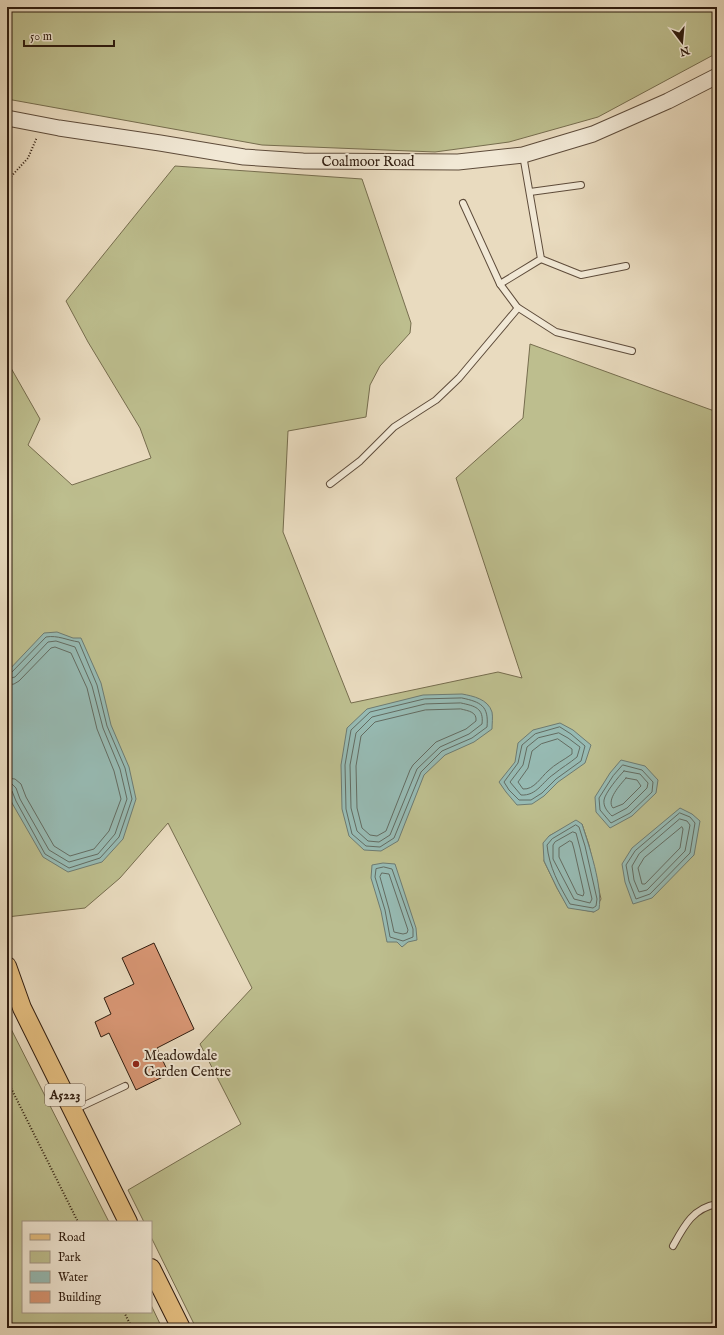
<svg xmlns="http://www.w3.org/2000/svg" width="724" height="1335" font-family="'IM FELL English',serif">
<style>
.green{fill:#bdbe8e;stroke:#766d4e;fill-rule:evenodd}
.water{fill:#97bbb4;stroke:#6d7b72}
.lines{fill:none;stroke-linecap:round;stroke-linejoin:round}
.shore{stroke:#636c62;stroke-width:1}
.building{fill:#d89674;stroke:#2f1c0f}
.service-casing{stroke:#5e4c3b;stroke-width:8}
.tertiary-casing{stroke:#5e4c3b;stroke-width:17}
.primary-casing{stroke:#2f1c0f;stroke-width:20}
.path{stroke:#2f1c0f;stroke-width:2;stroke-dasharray:1 2;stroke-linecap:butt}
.service{stroke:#f1e8d5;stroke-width:6}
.tertiary{stroke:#f1e8d5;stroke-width:15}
.primary{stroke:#e4be80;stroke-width:18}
.poi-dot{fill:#8f2418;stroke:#f1e8d5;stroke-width:1.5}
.labels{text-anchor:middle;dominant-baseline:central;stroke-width:4;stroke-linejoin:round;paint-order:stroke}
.shield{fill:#f1e8d5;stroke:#69594a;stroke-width:1}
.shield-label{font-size:13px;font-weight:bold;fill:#2f1c0f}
.street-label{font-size:14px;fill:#2f1c0f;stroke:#f1e8d5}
.poi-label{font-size:14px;fill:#2f1c0f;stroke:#f1e8d5;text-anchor:start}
</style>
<rect width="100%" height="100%" fill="#e9dbbf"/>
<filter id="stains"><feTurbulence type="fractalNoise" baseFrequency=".005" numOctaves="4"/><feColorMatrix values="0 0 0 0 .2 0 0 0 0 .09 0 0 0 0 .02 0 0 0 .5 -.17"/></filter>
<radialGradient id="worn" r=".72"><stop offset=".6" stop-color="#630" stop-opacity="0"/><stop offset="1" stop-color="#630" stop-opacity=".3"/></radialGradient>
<g class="green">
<polygon points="7,7 717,7 717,53 598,117 509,142 435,152 262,145 7,99"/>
<path d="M175,166L362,179L411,323L410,333L380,366L370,385L366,417L288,431L283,532L351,703L498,672L522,678L456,478L523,418L530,344L717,412V1328H196L151,1237V1222H144L128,1190L241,1124L200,1044L252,988L168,823L120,878L85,908L7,917V361L40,419L28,445L72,485L151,458L140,428L88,342L66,301ZM582,824L589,845L601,899L594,912L568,907L557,888L544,861L549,836L562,829Z"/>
<polygon points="7,1021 109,1222 23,1222 23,1312 151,1312 151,1305 162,1328 7,1328"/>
</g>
<g class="water">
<polygon points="57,632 73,638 81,638 101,683 111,725 129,767 136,799 123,839 102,862 68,872 43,857 12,803 7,787 7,672 44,633"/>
<path d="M462,694C473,696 488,699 492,712C493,717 492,724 492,729L474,742L445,755L424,775L398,841L381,851L364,850L349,836L342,809L341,765L347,728L367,709L423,695Z"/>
<polygon points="560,723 573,730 591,745 585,763 558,782 544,796 532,804 517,805 506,792 499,782 515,762 518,743 533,730"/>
<polygon points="621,760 645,766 658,780 656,793 632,816 610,828 596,812 595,797 610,773"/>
<polygon points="680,808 692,814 700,821 694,855 652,898 633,904 625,882 622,864 632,848"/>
<path d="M576,820L582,824C589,846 603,887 599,909L594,912L568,908L557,888L544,861L543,843L549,836Z"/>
<polygon points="383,863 395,864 416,928 417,940 408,942 402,947 397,942 387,942 381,911 371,878 372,865"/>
</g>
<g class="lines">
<g class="shore">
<path d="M7,674L11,673L46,637C58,635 66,640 79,642L97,685L107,726L125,768L132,799L119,837L100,858L69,868L45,854L16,801L12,791L7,789"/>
<polyline points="7,679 15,677 48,642 56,641 75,647 92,686 103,728 120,769 127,799 115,834 98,854 69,862 49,850 20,799 16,788 12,784 7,784"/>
<polyline points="7,685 14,684 19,681 51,648 55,647 71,653 87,688 97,729 114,771 121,799 109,831 94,849 70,856 54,846 26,797 21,784 15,779 7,778"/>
<path d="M462,698C481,702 489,706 487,727L472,738L442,751L421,772L394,838L380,847L366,846L352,834L346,809L345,765L351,730L370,712L424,699Z"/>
<path d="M461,703C475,706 484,708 482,724L469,734L440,747L417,769L390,835L379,842L368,841L357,831L351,808L350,765L356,733L372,717L425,704Z"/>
<path d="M461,709C469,711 477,712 476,721L466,729L436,742L413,765L410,770L386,831L377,836L370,835L362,828L357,808L356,766L361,736L375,722L425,710Z"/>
<polygon points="560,727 571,734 585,746 581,761 556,779 542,793 531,800 519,800 509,790 504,782 518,763 522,745 535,734"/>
<path d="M559,733L568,738L580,747L577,757C570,763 561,768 554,774C542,782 537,796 521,795L510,782L523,765L527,747L538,738Z"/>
<path d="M558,739L572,749V754C564,760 555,764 548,771C541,777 534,790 523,789L518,782L528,768L532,751L541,744Z"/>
<polygon points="623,765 642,770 653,782 652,792 630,813 611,823 600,810 599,798 613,776"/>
<path d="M624,771L640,774L648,783L647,788L627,808L612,816C608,812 603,807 604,800C605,793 619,776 624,771Z"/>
<path d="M626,778L637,780L641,786L623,804L613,808C606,800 620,785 626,778Z"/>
<polygon points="680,813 690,817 695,823 690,853 650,894 636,899 629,881 626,865 635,851"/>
<polygon points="680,819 687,821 690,825 685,851 647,890 639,892 634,880 632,866 639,854"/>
<path d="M576,825L579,827L585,846L597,899L596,906L593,908L570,904C559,885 549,867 547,845L552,839Z"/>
<polygon points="682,827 683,829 680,848 645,884 642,884 638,868 644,858"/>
<polygon points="573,832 576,833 580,848 592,899 590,903 574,899 553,859 553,845 555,842"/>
<polygon points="570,841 572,842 574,849 584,893 583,896 577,894 559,857 559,848"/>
<polygon points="384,867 392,869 413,929 413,937 403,941 390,937 385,910 375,877 376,869"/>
<polygon points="382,873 389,874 408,930 407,933 403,934 394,932 389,909 380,877"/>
</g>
</g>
<polygon class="building" points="154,943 194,1029 157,1048 169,1074 136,1090 109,1033 101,1037 95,1022 111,1014 104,998 134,984 122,958"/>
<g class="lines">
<defs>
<g id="service">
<polyline points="530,192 581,185"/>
<polyline points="463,203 500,284 541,259 523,155"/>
<polyline points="541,259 581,275 626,266"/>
<polyline points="500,284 517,307 556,332 632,351"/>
<polyline points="330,484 360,461 394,427 436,400 459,378 518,308"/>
<polyline points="74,1110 125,1086"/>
<path d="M673,1246C684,1226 693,1208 717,1204"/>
</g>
<polyline id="tertiary" points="7,118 59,128 160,143 244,157 303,161 458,162 523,155 593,134 668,101 717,76"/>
<g id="primary">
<polyline points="7,966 22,1008 128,1222"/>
<polyline points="151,1268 181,1328"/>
</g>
</defs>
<use href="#service" class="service-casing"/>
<use href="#tertiary" class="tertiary-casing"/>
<use href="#primary" class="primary-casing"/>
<g class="path">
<polyline points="7,181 28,158 37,137"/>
<polyline points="7,1080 78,1222"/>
<polyline points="124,1312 132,1328"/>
</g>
<use href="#service" class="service"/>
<use href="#tertiary" class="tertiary"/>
<use href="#primary" class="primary"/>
</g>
<circle class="poi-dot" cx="136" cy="1064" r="4"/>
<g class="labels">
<rect class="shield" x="45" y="1084" width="40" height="22" rx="3"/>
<g class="shield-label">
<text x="65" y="1095">A5223</text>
</g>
<g class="street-label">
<text x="368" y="162">Coalmoor Road</text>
</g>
<g class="poi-label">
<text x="144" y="1056">Meadowdale<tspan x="144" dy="16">Garden Centre</tspan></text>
</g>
</g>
<rect width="724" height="1335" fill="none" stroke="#e9dbbf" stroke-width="24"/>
<rect x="8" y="8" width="708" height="1319" fill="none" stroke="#2f1c0f" stroke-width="2"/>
<rect x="12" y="12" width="700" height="1311" fill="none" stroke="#2f1c0f"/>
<rect x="22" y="1221" width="130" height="92" fill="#f1e8d5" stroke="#a39686"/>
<rect x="30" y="1234" width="20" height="6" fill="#e4be80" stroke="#a39686"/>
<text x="58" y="1241" font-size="12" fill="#2f1c0f">Road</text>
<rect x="30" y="1251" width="20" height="12" fill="#bdbe8e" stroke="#a39686"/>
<text x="58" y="1261" font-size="12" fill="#2f1c0f">Park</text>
<rect x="30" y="1271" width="20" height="12" fill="#97bbb4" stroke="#a39686"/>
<text x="58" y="1281" font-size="12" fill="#2f1c0f">Water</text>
<rect x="30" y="1291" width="20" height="12" fill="#d89674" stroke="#a39686"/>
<text x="58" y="1301" font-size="12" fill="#2f1c0f">Building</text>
<g transform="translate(682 42) rotate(164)" stroke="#f1e8d5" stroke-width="3" paint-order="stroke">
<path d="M0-3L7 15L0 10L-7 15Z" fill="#2f1c0f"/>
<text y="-6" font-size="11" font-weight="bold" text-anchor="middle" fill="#2f1c0f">N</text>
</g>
<path d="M24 40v6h90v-6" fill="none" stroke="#2f1c0f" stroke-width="2"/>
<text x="30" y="40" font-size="12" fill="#2f1c0f" stroke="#f1e8d5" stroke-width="3" paint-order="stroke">50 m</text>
<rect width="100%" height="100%" filter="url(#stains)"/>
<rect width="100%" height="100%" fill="url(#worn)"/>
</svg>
